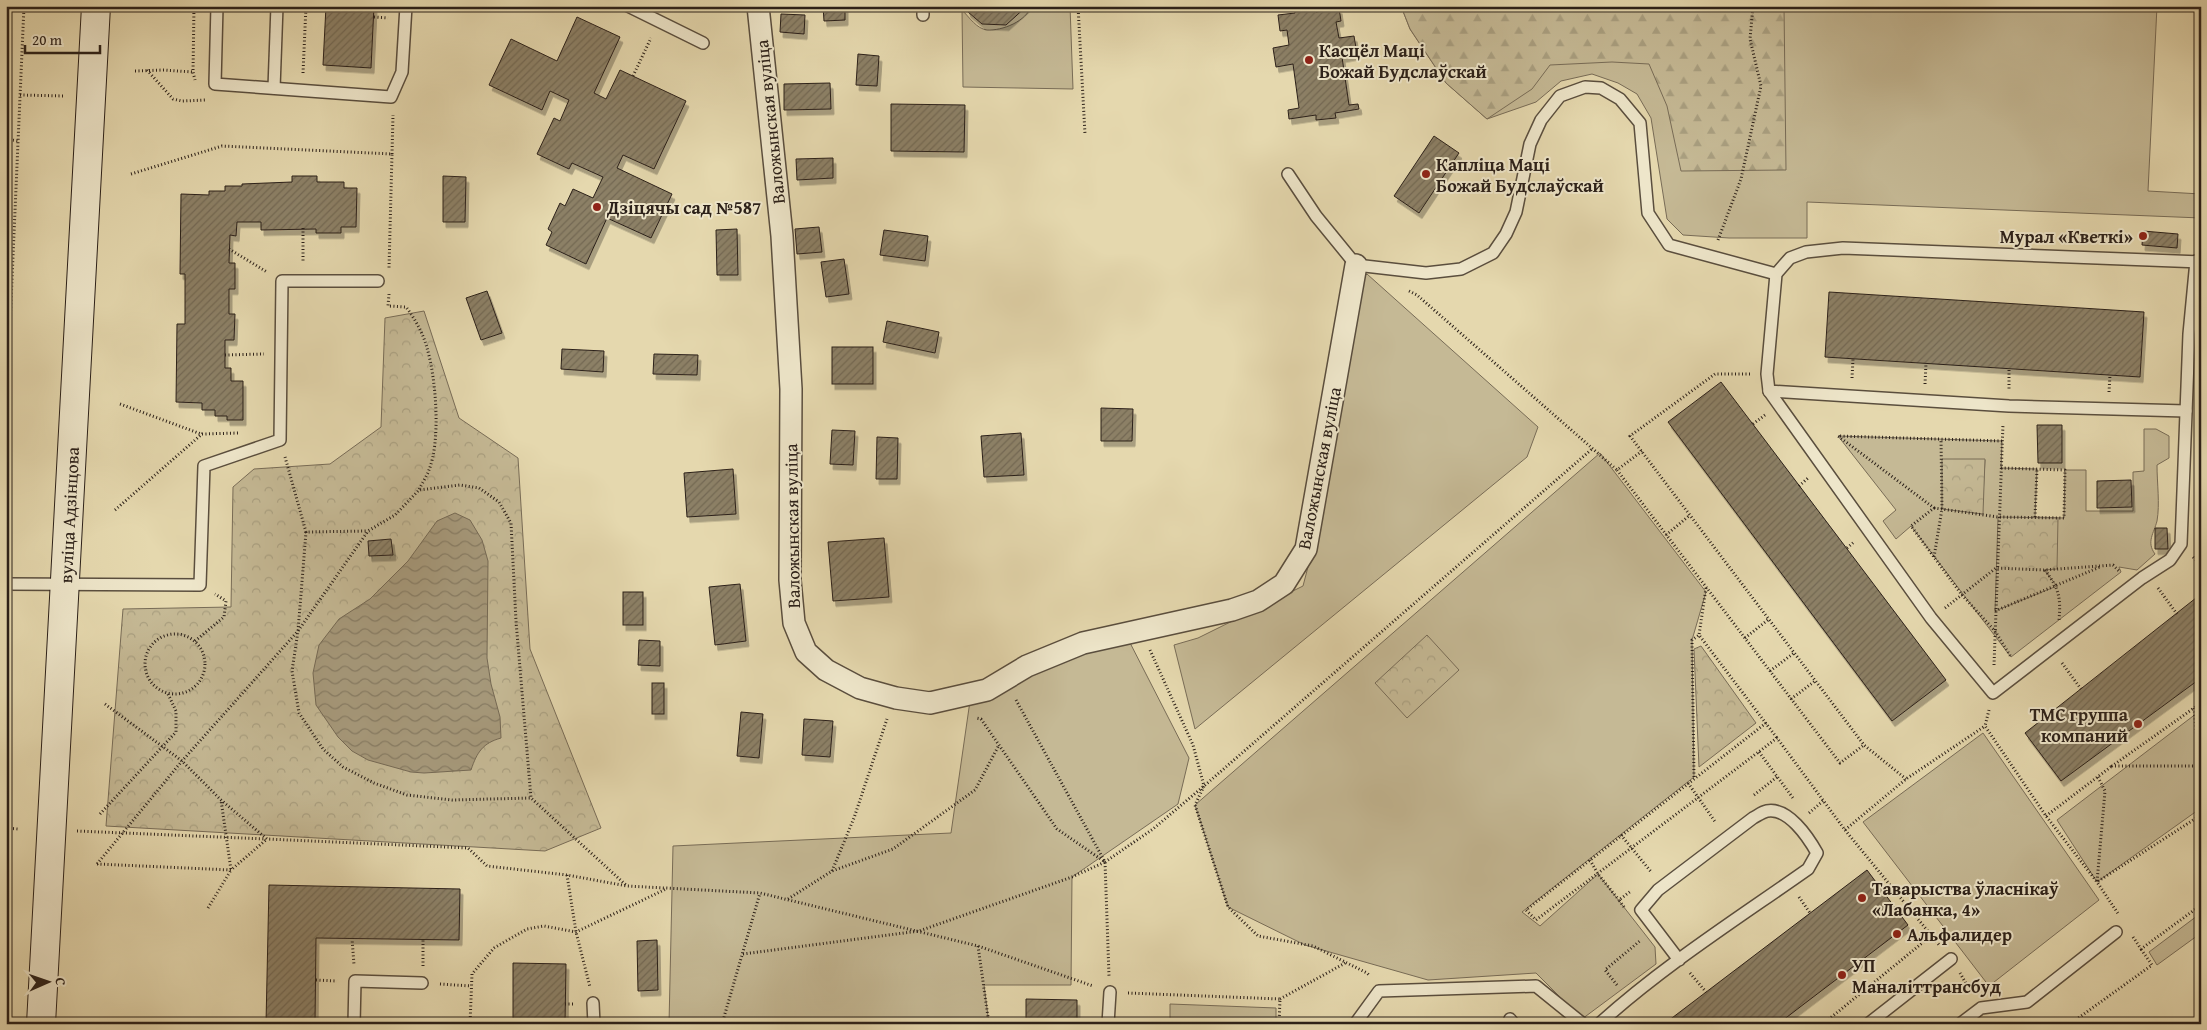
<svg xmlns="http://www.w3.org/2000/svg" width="2207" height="1030" font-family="'Gentium Book Plus',serif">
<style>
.grass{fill:#c5b995;stroke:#786c57;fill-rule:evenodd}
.forest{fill:url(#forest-firs);stroke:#786c57}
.park{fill:url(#park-crowns);stroke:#786c57}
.water{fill:url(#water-waves);stroke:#756954}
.building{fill:url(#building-hatch);stroke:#2b2019;filter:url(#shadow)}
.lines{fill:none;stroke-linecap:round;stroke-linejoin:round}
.service-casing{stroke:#5a4e3e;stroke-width:14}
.minor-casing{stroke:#5a4e3e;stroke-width:24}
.secondary-casing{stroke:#2b2019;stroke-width:30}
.path{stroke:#2b2019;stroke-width:3;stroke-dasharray:1 2.5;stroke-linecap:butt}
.service{stroke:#eee6ca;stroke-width:11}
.minor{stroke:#eee6ca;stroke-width:21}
.secondary{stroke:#eee6ca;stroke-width:28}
.poi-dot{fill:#8f2418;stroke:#eee6ca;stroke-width:2}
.labels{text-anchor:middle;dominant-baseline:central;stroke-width:4;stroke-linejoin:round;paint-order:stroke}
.poi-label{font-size:18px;font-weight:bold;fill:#2b2019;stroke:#eee6ca;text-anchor:start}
.street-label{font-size:18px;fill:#2b2019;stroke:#eee6ca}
</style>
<defs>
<pattern id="forest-firs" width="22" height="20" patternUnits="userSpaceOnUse" patternTransform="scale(1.25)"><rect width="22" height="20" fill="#c5b995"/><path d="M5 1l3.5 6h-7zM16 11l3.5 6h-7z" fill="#a99f80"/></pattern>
<pattern id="park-crowns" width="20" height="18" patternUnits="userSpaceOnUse" patternTransform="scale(1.25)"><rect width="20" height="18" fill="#c5b995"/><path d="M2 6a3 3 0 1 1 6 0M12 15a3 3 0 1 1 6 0" fill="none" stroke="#a99f80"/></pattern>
<pattern id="water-waves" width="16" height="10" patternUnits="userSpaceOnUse" patternTransform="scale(1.25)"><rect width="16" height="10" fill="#a6997b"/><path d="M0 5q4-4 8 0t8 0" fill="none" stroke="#877c64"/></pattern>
<pattern id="building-hatch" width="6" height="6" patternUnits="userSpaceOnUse" patternTransform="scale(1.25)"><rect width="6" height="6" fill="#8c8066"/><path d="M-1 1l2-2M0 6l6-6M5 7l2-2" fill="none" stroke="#736853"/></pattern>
<filter id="shadow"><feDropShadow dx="3" dy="5.5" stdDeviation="0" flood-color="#0004"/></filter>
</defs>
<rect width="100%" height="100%" fill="#e5d8ae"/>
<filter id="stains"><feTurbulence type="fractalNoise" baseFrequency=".004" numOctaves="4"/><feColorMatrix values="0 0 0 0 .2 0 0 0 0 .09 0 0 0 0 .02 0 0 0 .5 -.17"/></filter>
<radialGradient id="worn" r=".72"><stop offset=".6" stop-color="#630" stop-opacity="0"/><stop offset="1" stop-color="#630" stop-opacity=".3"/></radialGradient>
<g class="grass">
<path d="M1031,6H1070L1073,89L963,87L962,10C969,17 977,29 987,30C1002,31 1027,21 1031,6Z"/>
<polygon points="1401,6 2157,6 2148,191 2201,194 2201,218 1807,202 1807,238 1729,238 1683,235 1667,219 1651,118 1637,94 1618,83 1592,74 1561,81 1536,102 1487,119 1446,83 1410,29"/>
<polygon points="1367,274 1538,427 1527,457 1195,729 1174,645 1198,638 1303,586 1320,521 1339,301"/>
<path d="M2144,429H2156L2169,436V458L2157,465C2157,483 2160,504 2157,521C2154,533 2146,542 2155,554L2137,570L2119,567L2121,572L2011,657L1911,526L1896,539L1883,521L1896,510L1838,436L2002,441L2001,468L2037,469L2035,517L2064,518L2065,470H2086V511H2133V472L2144,471ZM1985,460L1982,514L1942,508ZM2002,568L2045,570L2056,586Z"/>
<polygon points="1600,453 1706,592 1692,640 1694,777 1522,912 1540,926 1598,874 1655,947 1656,964 1582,1019 1536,973 1428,980 1305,945 1228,907 1195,805"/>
<polygon points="1126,635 1189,758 1178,804 1072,877 1071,985 984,985 989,1024 669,1024 673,846 951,833 971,694"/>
<polygon points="2201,710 2201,808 2097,882 2057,820"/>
<polygon points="1983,733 2099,900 1989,986 1863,822"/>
<polygon points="2201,913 2201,933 2157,965 2149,952"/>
<polygon points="1170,1004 1276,1008 1276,1024 1170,1024"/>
</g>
<polygon class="forest" points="1401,6 1784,6 1786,170 1681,171 1667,106 1649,64 1612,62 1550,65 1532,89 1487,119 1446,83 1410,29"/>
<g class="park">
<polygon points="424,311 459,418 518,458 530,649 601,828 545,851 106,826 123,609 231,607 233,487 254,469 330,464 381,427 385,318"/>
<polygon points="1942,459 1985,459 1983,514 1942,509"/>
<polygon points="1998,517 2058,518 2057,569 2044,570 2057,586 1995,611"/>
<polygon points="1427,635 1459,670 1407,718 1375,683"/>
<polygon points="1701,646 1756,723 1699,767 1694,649"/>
</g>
<path class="water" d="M455,513L470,520L482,540L488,561L487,658L491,684L500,717L501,738C483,743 477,752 471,770L424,773L411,772L368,760L352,751L338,737L316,705L313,673L319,645L339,619L370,599L408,561L437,521Z"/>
<g class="building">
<polygon points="326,6 374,6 371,68 323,65"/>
<polygon points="823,6 845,6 845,20 824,21"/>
<polygon points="966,6 1027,6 1006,25 982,24 968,12"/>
<polygon points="1294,6 1314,6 1316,12 1339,8 1341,21 1336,22 1339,38 1354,36 1357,54 1342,57 1349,105 1358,104 1359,109 1335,113 1336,118 1316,120 1316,115 1289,119 1288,110 1299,108 1293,64 1276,67 1273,48 1289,45 1287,30 1280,31 1278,15 1295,13"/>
<polygon points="781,14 805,15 804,34 780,32"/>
<polygon points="577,17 620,37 594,93 606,99 620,70 686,101 654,169 623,155 617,168 672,194 651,238 607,218 586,264 546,245 552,232 548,229 560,203 565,206 573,189 593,198 603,177 572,163 569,169 537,154 554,118 560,121 569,100 550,91 542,110 489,85 511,39 557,61"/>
<polygon points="858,54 879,56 877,86 856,85"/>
<polygon points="830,83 831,109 784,110 784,84"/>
<polygon points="891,104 965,105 964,152 891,151"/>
<polygon points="1434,136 1459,153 1419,213 1394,196"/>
<polygon points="833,158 833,178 797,180 796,159"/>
<polygon points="292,176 317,176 317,182 344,182 344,188 357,188 356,227 341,227 341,233 316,233 316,229 261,230 261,222 237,222 236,236 230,235 229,263 235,263 235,289 229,289 229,314 235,314 234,340 225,340 225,368 231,368 231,381 243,381 243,420 227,420 227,416 215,416 215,410 202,410 202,403 176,402 177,324 185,324 185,274 180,274 181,194 209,195 209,191 225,191 225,186 242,186 242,184 292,182"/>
<polygon points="443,176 466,177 465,222 443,222"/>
<polygon points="819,227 822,252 797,254 795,229"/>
<polygon points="737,229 738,275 717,275 716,230"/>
<polygon points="884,230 928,236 925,261 880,255"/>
<polygon points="2143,231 2178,234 2177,248 2142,245"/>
<polygon points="844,259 849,294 826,297 821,262"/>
<polygon points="487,291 502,333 481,340 466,298"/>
<polygon points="1829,292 2144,312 2140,377 1825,357"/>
<polygon points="887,321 939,332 935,353 883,342"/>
<rect x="832" y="347" width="41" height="37"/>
<polygon points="562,349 604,351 603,372 561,369"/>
<polygon points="654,354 698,355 697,375 653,374"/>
<polygon points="1721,382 1946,680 1892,721 1668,422"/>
<polygon points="1101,408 1133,409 1132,441 1101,441"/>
<polygon points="2037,425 2062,425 2062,463 2038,463"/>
<polygon points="832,430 855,431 853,465 830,464"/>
<polygon points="1021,433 1024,475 984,477 981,436"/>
<polygon points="877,437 898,438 897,479 876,479"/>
<polygon points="733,469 736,514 687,517 684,473"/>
<polygon points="2131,480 2132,507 2097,508 2097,481"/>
<polygon points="2155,528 2167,528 2168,549 2155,549"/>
<polygon points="884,538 889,597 833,601 828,542"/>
<polygon points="391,539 393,555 369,556 368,541"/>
<polygon points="740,584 746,641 715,645 709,587"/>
<rect x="623" y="592" width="20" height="33"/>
<polygon points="2201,594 2201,678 2061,781 2025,733"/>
<polygon points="639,640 660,641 660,666 638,665"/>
<rect x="652" y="683" width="12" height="31"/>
<polygon points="741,712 763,714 759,758 737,756"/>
<polygon points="804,719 833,721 830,757 802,755"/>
<polygon points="1867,870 1908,925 1804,1004 1778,1024 1664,1024"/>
<polygon points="269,885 460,889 459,940 316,938 315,1024 266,1024"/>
<polygon points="657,940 658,990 638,991 637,941"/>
<polygon points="513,963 566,964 565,1024 513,1024"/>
<polygon points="1026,999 1077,1000 1077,1024 1017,1024 1017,1021 1026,1021"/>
</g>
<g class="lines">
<defs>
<g id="service">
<polyline points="217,6 215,84 391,97 402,72 406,6"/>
<polyline points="628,6 703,43"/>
<polyline points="923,15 923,6"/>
<polyline points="274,88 277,6"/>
<polyline points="1288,174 1316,216 1356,265 1426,273 1461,269 1493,253 1506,234 1516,212 1530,144 1541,120 1560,96 1585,87 1601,88 1620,99 1640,123 1648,213 1669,245 1776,274"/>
<polyline points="1769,391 1931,618 1993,693 2142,578 2170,560 2181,544 2189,334 2196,261"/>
<polyline points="2186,411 2009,406 1769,391 1767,374 1776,274 1790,258 1806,252 1843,248 2201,262"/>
<polyline points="6,584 200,585 204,466 280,440 282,281 378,281"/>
<polyline points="593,1003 594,1024"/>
<polyline points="1510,1019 1514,1024"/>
<polyline points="354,1024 355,981 422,983"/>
<polyline points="1108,1024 1110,992"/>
<polyline points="1355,1024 1379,991 1536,986 1583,1024"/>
<path d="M1599,1024C1663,966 1737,919 1808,869L1817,853C1808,837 1788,807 1767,811C1762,812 1757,816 1753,818L1658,890L1641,910L1679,960"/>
<polyline points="1868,1024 1951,959"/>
<polyline points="1960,1024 1981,1008 2027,1002 2116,932"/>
</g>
<polyline id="minor" points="758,6 782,236 791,389 790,580 794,623 806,652 826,670 860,688 896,698 930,703 987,690 1027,666 1083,643 1232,610 1258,601 1284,584 1306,549 1356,265"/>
<polyline id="secondary" points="41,1024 96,6"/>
</defs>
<use href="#service" class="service-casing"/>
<use href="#minor" class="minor-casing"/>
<use href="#secondary" class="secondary-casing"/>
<g class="path">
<polyline points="194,6 193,72 195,80"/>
<polyline points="1078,6 1085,134"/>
<polyline points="374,17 388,18"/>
<polyline points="147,70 173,99 182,101 206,100"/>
<polyline points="135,71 164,70 193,72"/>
<polyline points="303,73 306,6"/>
<polyline points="633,76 651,38"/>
<polyline points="20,95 65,96"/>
<polyline points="6,139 18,141"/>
<polyline points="392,154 393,115"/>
<polyline points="131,174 222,146 392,154 389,268"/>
<polyline points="303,228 303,263"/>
<polyline points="1718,240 1741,179 1761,86 1750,39 1753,6"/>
<polyline points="229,249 267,272"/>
<polyline points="1409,291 1417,295 1617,470"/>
<path d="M389,294L388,306L406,307C415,319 423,333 427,348C436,378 441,440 429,470C427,476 422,483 419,490"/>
<polyline points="225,355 264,354"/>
<polyline points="2009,370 2009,389"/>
<polyline points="1750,374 1715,374 1630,436 1864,745 1906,779"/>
<polyline points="1852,378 1853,359"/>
<polyline points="1925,384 1926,363"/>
<polyline points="2109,392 2110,375"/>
<polyline points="120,404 201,434"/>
<polyline points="6,416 24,6"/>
<polyline points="1753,424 1765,415"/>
<polyline points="2002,441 1838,436 1934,508 1911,526 1962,595 1995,631 2011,657"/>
<polyline points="1642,451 1617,470 1840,763 1864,745"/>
<polyline points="285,457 306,532 367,531"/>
<polyline points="1799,486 1808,478"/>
<polyline points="1934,508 1998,517 2064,518 2065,470 2001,468"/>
<polyline points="115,510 202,434 238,433"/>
<polyline points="2035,517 2037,469"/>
<polyline points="306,532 298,631 292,671 299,713 323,749 343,767 374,783 407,795 452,800 531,798"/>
<polyline points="1666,535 1690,515"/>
<polyline points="1847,548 1854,542"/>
<polyline points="1934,557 1942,509 1941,439"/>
<polyline points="2193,557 2201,565"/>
<path d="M2045,570C2059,589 2061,597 2059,620"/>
<polyline points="1706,588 1699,635 1777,738"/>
<polyline points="2158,588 2177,614"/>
<polyline points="1945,608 1996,568 2044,570 2113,565 2120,572"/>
<polyline points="1995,611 2100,567"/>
<circle cx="175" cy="664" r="30"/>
<polyline points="1745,638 1769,619"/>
<polyline points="195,641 224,617 226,601 215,594"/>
<polyline points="1150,650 1193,745 1204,786 1195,805 1228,907 1258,936 1313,946 1367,973 1370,976"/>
<polyline points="2062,663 2081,689"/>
<polyline points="1994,665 2003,424"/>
<polyline points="1770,671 1794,653"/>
<polyline points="1791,699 1815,681"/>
<polyline points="1016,700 1105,862 1109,976"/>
<polyline points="2201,703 2112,766 2201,766"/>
<polyline points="105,704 182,761 221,800 267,839 468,848 487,866 567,875 627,886 760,893 978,946 1093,986"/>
<polyline points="2194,708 2201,782"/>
<polyline points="1989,710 1985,726 2046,816 2097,882 2201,815"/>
<polyline points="1766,723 1526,910 1536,920 1777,738 1845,830 1906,779 1985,726"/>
<polyline points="1759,752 1793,798"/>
<polyline points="1694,777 1692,640 1699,635"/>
<polyline points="2098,777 2105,791 2097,882 2119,915"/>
<polyline points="1688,783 1716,823"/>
<polyline points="1754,795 1777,777"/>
<polyline points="1809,813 1823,801"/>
<polyline points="100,814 176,732 176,711 168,694"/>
<polyline points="2046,816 2112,766"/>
<polyline points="6,828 18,829"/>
<polyline points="1845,830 1940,946"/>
<polyline points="77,831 266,839"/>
<polyline points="1621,835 1652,873"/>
<polyline points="1590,860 1598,874 1619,900"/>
<polyline points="1105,862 1153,829 1204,786 1592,449"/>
<polyline points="97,864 182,761 298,631 368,531 395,515 419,490 460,485 479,488 499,502 511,523 516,621 531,798 627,886"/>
<polyline points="97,864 231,870 267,839"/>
<polyline points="832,871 854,818 887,719"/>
<polyline points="567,875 576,932 590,987"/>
<polyline points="1799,897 1810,913"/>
<polyline points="788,899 832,871 893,849 975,790 999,745"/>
<polyline points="1624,907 1619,900 1631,891"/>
<polyline points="208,908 231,870 221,800"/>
<polyline points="2133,937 2141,949 2201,905"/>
<polyline points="352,938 354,965"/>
<polyline points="978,946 989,1024"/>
<polyline points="743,954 919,931 1072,877 1105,862 1057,829 981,719 976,718"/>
<polyline points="423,966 423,939"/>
<polyline points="1690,973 1706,992"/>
<polyline points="1960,973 1972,994"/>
<polyline points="316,980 337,981"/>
<polyline points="440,984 471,986"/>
<polyline points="1617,985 1605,970 1641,940"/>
<polyline points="1128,993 1280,999 1279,1024"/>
<polyline points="1280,999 1347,962"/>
<polyline points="565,1004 575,1004"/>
<polyline points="1279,1023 1294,1024"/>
<polyline points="470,1024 472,974 494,948 527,929 544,926 576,932 666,889"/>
<polyline points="722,1024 760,893"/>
<polyline points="1823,1024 1932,935"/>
<polyline points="2070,1024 2152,965 2141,949"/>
</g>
<use href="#service" class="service"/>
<use href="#minor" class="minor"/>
<use href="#secondary" class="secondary"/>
</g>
<g class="poi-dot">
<circle cx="1309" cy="60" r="5"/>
<circle cx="1426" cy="174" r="5"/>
<circle cx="597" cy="207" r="5"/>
<circle cx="2143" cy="236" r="5"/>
<circle cx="2138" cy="724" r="5"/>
<circle cx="1862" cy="898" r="5"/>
<circle cx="1897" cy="934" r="5"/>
<circle cx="1842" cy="975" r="5"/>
</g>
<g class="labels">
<g class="poi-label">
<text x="1319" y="50">Касцёл Маці<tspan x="1319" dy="21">Божай Будслаўскай</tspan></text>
<text x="1436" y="164">Капліца Маці<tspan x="1436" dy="21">Божай Будслаўскай</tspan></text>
<text x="607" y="207">Дзіцячы сад №587</text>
<text x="2133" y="236" text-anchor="end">Мурал «Кветкі»</text>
<text x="2128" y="714" text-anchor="end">ТМС группа<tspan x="2128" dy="21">компаний</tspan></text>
<text x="1872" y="888">Таварыства ўласнікаў<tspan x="1872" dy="21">«Лабанка, 4»</tspan></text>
<text x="1907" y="934">Альфалидер</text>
<text x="1852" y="965">УП<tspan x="1852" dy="21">Маналіттрансбуд</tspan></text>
</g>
<g class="street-label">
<text transform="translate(770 122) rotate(-96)">Валожынская вуліца</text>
<text transform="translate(1319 468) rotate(-79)">Валожынская вуліца</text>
<text transform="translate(69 515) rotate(-87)">вуліца Адзінцова</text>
<text transform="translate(792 526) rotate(-91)">Валожынская вуліца</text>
</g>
</g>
<rect width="2207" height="1030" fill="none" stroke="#e5d8ae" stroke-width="25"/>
<rect x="8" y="8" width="2192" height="1015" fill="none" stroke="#2b2019" stroke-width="2.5"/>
<rect x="12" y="12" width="2182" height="1005" fill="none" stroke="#2b2019"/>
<g transform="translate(48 982) rotate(88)" stroke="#eee6ca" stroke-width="4" paint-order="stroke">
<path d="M0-4L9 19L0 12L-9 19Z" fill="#2b2019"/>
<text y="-8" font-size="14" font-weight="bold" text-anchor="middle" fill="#2b2019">С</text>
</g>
<path d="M25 45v8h75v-8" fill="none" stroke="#2b2019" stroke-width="2.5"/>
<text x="32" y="45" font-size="15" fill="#2b2019" stroke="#eee6ca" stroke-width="4" paint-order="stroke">20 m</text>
<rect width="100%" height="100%" filter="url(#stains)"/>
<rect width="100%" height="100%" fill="url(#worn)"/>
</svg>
